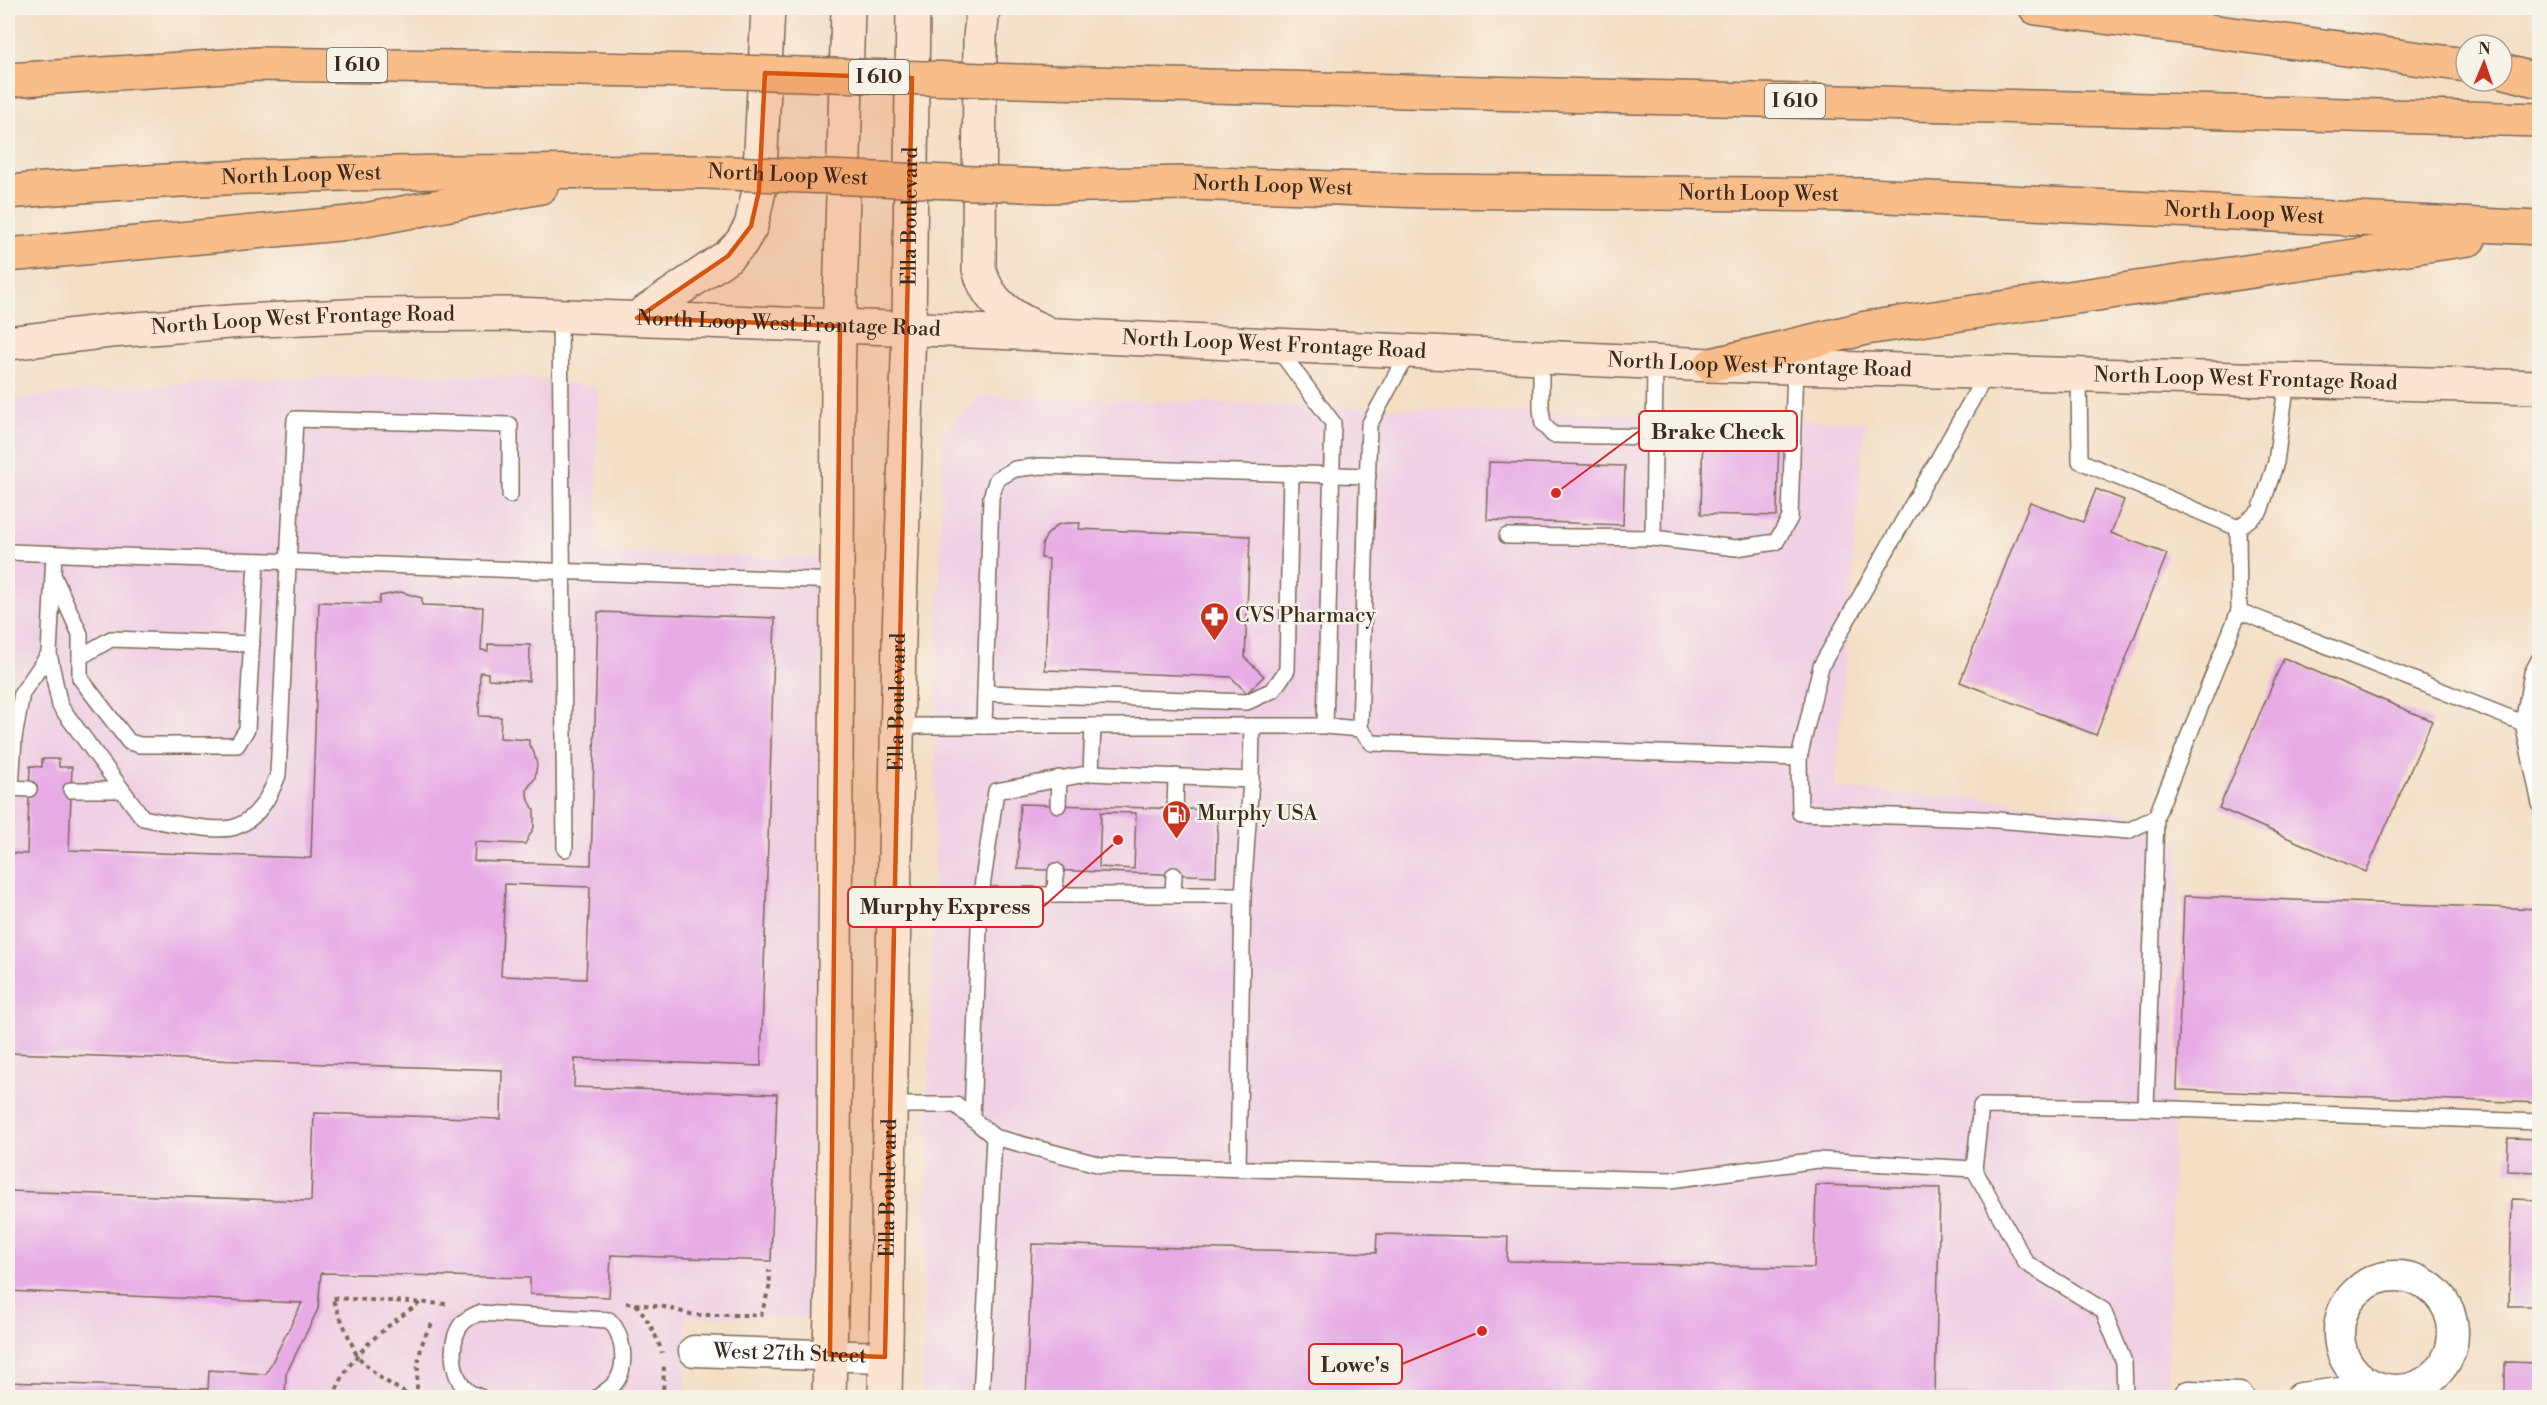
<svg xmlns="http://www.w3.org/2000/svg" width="2547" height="1405" font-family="'Libre Bodoni',serif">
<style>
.built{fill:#f0d0e4}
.building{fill:#e7abe6;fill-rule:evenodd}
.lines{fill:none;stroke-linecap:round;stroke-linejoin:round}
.service-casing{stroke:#7c6958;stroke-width:18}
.minor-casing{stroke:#7c6958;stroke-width:33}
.secondary-casing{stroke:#7c6958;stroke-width:36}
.motorway-casing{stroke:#7c6958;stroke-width:36}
.path{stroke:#7c6958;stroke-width:4;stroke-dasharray:4.5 4.5;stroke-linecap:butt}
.service{stroke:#fff;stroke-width:15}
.minor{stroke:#fff;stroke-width:30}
.secondary{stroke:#fce5d0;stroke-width:33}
.motorway{stroke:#f8bd89;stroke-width:33}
.motorway-bridge-casing{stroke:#7c6958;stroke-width:36;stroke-linecap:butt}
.motorway-bridge{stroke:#f8bd89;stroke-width:33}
.marked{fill:#d7540e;fill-opacity:0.2;stroke:#d7540e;stroke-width:4.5;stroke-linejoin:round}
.labels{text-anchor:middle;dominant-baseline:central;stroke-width:5;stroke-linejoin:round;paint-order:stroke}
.shield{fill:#f7f3e8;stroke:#73665b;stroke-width:1.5}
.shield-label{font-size:20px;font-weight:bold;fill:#3b2a1e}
.street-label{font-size:21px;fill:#3b2a1e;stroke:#f7f3e8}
.poi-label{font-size:21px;fill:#3b2a1e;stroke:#f7f3e8;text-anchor:start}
.leader{fill:none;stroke:#d62828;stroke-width:2}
.callout-dot{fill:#d62828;stroke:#f7f3e8;stroke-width:2}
.callout{fill:#f7f3e8;stroke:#d62828;stroke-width:2}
.callout-label{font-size:22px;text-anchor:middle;font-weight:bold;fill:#3b2a1e}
</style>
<rect width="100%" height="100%" fill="#f7f3e8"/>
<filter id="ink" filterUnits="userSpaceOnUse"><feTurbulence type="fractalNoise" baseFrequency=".0167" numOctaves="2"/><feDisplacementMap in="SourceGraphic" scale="12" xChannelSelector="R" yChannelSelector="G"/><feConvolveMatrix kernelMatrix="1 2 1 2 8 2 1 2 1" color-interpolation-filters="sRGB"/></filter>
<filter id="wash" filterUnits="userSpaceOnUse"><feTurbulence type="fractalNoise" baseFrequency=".008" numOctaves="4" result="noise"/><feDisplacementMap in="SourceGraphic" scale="24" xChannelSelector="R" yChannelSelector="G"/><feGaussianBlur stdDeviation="1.35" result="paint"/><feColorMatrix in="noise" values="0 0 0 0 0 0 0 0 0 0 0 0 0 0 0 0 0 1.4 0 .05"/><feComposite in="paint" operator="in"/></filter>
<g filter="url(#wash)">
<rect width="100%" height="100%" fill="#f4dec4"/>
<g class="built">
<polygon points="416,374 520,377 597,387 597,552 821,558 819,1141 816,1318 686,1317 685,1397 8,1397 8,400 93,390 257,379"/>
<polygon points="981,396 1865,422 1835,788 2122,811 2180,844 2167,1397 922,1398 943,431"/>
</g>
<g id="blocks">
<g class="building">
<polygon points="1703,430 1779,431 1777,516 1701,514"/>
<polygon points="1489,462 1625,466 1623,525 1487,520"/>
<polygon points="2096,489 2124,500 2111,533 2167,554 2096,735 1960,682 2030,502 2083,522"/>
<polygon points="1066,523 1080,523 1079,529 1250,536 1245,658 1264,676 1247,693 1231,677 1045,670 1049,559 1041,558 1042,545 1046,536 1057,525"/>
<path d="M401,592L422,598V605L483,607L481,650L488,651V644L530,645L529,681L488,679V673L480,672L479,716L501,717L500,738L529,740V745L533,750L537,764L535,778L527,789V796L534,810V827L525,844L475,842L474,861L591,865L598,612L775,618L761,1066L575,1059L574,1087L777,1094L771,1261L611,1255L609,1297L530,1294V1278L321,1273L318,1309L286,1374L285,1398H8V1382L208,1389L209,1370L266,1374L302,1303L8,1291V1191L311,1201L314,1113L501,1119L502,1070L8,1053V853L27,854L30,766L42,767V759H59V767H72L69,850L311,858L319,602L379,604L380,596ZM505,884L590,887L586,979L501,976Z"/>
<polygon points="2284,658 2432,721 2366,872 2219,808"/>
<path d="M1020,804L1218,810L1216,876L1018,869ZM1101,812L1136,813L1134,869L1099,867Z"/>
<polygon points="2184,896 2540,909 2540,1103 2177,1090"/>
<polygon points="2508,1138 2540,1139 2540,1172 2507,1171"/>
<polygon points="1816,1185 1940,1188 1935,1394 1998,1396 1998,1398 1026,1398 1032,1244 1376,1253 1377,1234 1508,1237 1507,1261 1814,1268"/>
<polygon points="2512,1199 2540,1200 2540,1306 2509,1306"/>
<polygon points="2505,1362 2540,1363 2540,1398 2505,1398"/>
</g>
</g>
</g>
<g filter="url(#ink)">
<use href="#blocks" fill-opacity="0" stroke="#7c6958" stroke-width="1.5"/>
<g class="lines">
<defs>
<g id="service">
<polyline points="560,315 565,849"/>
<polyline points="1276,346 1333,423 1325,726"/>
<polyline points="1409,351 1369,425 1360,729 1372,743 1799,758 1821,666 1987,373"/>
<polyline points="1541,357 1541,409 1543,424 1553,435 1654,437"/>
<polyline points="1655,363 1653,538 1736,548 1776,542 1790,518 1795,367"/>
<polyline points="2079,375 2080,461 2238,528"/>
<polyline points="2238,528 2260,511 2276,462 2287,380"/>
<polyline points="2238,528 2239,611"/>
<polyline points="1507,536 1653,538"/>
<polyline points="8,552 838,581"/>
<path d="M54,554L49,654L60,706L143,818C161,822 219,833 235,827C258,819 270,796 278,775L295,419L510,425V495"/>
<polyline points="54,577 80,634 80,678 129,742 140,745 237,745 247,729 256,561"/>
<polyline points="80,657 111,639 252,644"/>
<polyline points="2540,658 2532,673 2523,723 2239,611 2156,817 2146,1108 2540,1122"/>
<polyline points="985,693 1247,702 1273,690 1287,670 1291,473"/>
<polyline points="2523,723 2540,804"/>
<polyline points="897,726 1325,726 1360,729"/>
<polyline points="984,726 991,497 997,479 1015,469 1041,466 1368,476"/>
<polyline points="1799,758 1800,813 1984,819 2128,831 2156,817"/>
<polyline points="1091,773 1251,780 1252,726"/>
<polyline points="29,789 11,788 14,738 22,693 49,654"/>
<polyline points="71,790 122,790"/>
<polyline points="1058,805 1059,778"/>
<polyline points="1175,809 1176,776"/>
<polyline points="981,895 1243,895 1251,780"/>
<polyline points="1055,895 1056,871"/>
<polyline points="1173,895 1174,875"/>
<polyline points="890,1105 956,1105 994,1137 1101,1165 1671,1180 1818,1160 1974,1169 1981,1106 2146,1108"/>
<polyline points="972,1118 980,901 996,791 1091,773 1093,726"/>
<polyline points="1238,1168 1243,895"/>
<polyline points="1974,1169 2026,1263 2103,1310 2124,1362 2125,1398"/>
<path d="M482,1398C478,1396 472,1394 469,1392C450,1379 447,1334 466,1320C470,1317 475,1315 479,1313L609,1320C623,1333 628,1365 616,1382C611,1388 603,1393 597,1398"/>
<polyline points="981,1398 994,1137"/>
</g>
<g id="minor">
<circle cx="2396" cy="1333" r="57"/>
<path id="s1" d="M694,1351L885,1357"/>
<polyline points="2189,1396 2239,1398"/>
<polyline points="2301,1398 2380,1388"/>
</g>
<g id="secondary">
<path d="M983,8L980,38L979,269C988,303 1012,318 1043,331"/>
<polyline points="637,318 728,256 741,243 751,226 759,191 768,8"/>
<path id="s2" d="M8,343L110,331L243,321L367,315L512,314L948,330L1711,365L2540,387"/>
<polyline points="829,1398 834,1177 838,378 848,8"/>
<path id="s3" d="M885,1398L899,637L909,328L913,8"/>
</g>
<g id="motorway">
<polyline points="2036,8 2466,65"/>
<polyline points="2502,71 2540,81"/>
<polyline points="8,80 258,64 707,71"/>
<polyline points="1051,82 2540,120"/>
<path id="s4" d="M1047,186L1186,183L1422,191L1868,195L2540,228"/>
<path id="s5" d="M8,192C240,172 473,170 706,172"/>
<polyline points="8,255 349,223 541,187"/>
<polyline points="1711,365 1866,328 2469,239"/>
</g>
</defs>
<use href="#service" class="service-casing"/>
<use href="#minor" class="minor-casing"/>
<use href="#secondary" class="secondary-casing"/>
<use href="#motorway" class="motorway-casing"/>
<g class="path">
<polyline points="626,1303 664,1307 694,1315 761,1315 770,1285 769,1270"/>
<path d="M636,1304C647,1318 657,1336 662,1353"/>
<path d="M334,1398C346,1355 387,1326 421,1302"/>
<polyline points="413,1398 379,1377 357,1356 332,1298 447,1304"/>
<path d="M417,1398C417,1372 417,1345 432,1324"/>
<polyline points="663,1398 664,1363"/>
</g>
<use href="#service" class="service"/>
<use href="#minor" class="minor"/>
<use href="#secondary" class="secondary"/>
<use href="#motorway" class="motorway"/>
<defs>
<g id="motorway-bridge">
<polyline points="707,71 1051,82"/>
<path id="s6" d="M706,172L1047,186"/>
</g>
</defs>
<use href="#motorway-bridge" class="motorway-bridge-casing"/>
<use href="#motorway-bridge" class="motorway-bridge"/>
</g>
</g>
<path class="marked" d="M765,73L912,78L885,1357L830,1355L840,326L637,318L728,256L751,226L759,191Z"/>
<defs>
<symbol id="pharmacy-pin" viewBox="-11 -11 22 30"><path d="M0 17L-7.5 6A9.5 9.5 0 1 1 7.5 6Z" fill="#c8321e" stroke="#f7f3e8"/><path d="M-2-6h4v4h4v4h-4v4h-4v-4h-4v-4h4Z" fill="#fff"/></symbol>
<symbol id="fuel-pin" viewBox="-11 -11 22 30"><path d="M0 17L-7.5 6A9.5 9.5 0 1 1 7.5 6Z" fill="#c8321e" stroke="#f7f3e8"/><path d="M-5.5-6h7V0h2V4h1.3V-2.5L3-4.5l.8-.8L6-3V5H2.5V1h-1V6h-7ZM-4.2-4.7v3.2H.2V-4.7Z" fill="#fff"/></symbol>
</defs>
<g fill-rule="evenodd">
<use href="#pharmacy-pin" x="1198" y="600" width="33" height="45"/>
<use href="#fuel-pin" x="1160" y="798" width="33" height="45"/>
</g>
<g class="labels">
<g class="shield">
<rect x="327" y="48" width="60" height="34" rx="4.5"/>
<rect x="849" y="60" width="60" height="34" rx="4.5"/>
<rect x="1765" y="84" width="60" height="34" rx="4.5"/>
</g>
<g class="shield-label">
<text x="357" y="65">I 610</text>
<text x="879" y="77">I 610</text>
<text x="1795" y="101">I 610</text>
</g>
<g class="street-label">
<text stroke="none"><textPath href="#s5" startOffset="294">North Loop West</textPath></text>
<text stroke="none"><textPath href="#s6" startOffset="82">North Loop West</textPath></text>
<text stroke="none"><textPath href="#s4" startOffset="226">North Loop West</textPath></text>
<text stroke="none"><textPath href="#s4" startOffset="712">North Loop West</textPath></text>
<text stroke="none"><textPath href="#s4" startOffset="1198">North Loop West</textPath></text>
<text stroke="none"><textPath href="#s3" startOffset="1182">Ella Boulevard</textPath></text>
<text stroke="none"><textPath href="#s2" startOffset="296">North Loop West Frontage Road</textPath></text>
<text stroke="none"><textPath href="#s2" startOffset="782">North Loop West Frontage Road</textPath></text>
<text stroke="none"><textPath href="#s2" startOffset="1268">North Loop West Frontage Road</textPath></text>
<text stroke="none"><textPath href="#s2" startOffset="1754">North Loop West Frontage Road</textPath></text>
<text stroke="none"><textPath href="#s2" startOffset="2240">North Loop West Frontage Road</textPath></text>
<text stroke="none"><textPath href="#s3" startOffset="696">Ella Boulevard</textPath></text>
<text stroke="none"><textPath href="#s3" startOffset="210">Ella Boulevard</textPath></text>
<text stroke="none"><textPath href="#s1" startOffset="96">West 27th Street</textPath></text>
</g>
<g class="poi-label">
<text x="1235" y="616">CVS Pharmacy</text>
<text x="1197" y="814">Murphy USA</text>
</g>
</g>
<path class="leader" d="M1556 493L1639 431M1118 840L1043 907M1482 1331L1402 1364"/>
<g class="callout-dot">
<circle cx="1556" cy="493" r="6"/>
<circle cx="1118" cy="840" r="6"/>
<circle cx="1482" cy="1331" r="6"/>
</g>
<g class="callout">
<rect x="1639" y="411" width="158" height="40" rx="6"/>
<rect x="848" y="887" width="195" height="40" rx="6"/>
<rect x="1309" y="1344" width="93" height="40" rx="6"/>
</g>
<g class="callout-label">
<text x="1718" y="439">Brake Check</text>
<text x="945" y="914">Murphy Express</text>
<text x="1355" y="1372">Lowe's</text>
</g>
<rect width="2547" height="1405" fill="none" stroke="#f7f3e8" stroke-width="30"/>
<g transform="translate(2484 63) rotate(2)"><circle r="28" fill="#f7f3e8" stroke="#aca397" stroke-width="1.5"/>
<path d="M0-4.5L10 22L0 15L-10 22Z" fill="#c8321e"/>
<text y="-9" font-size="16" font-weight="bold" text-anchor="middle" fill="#3b2a1e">N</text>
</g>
</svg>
